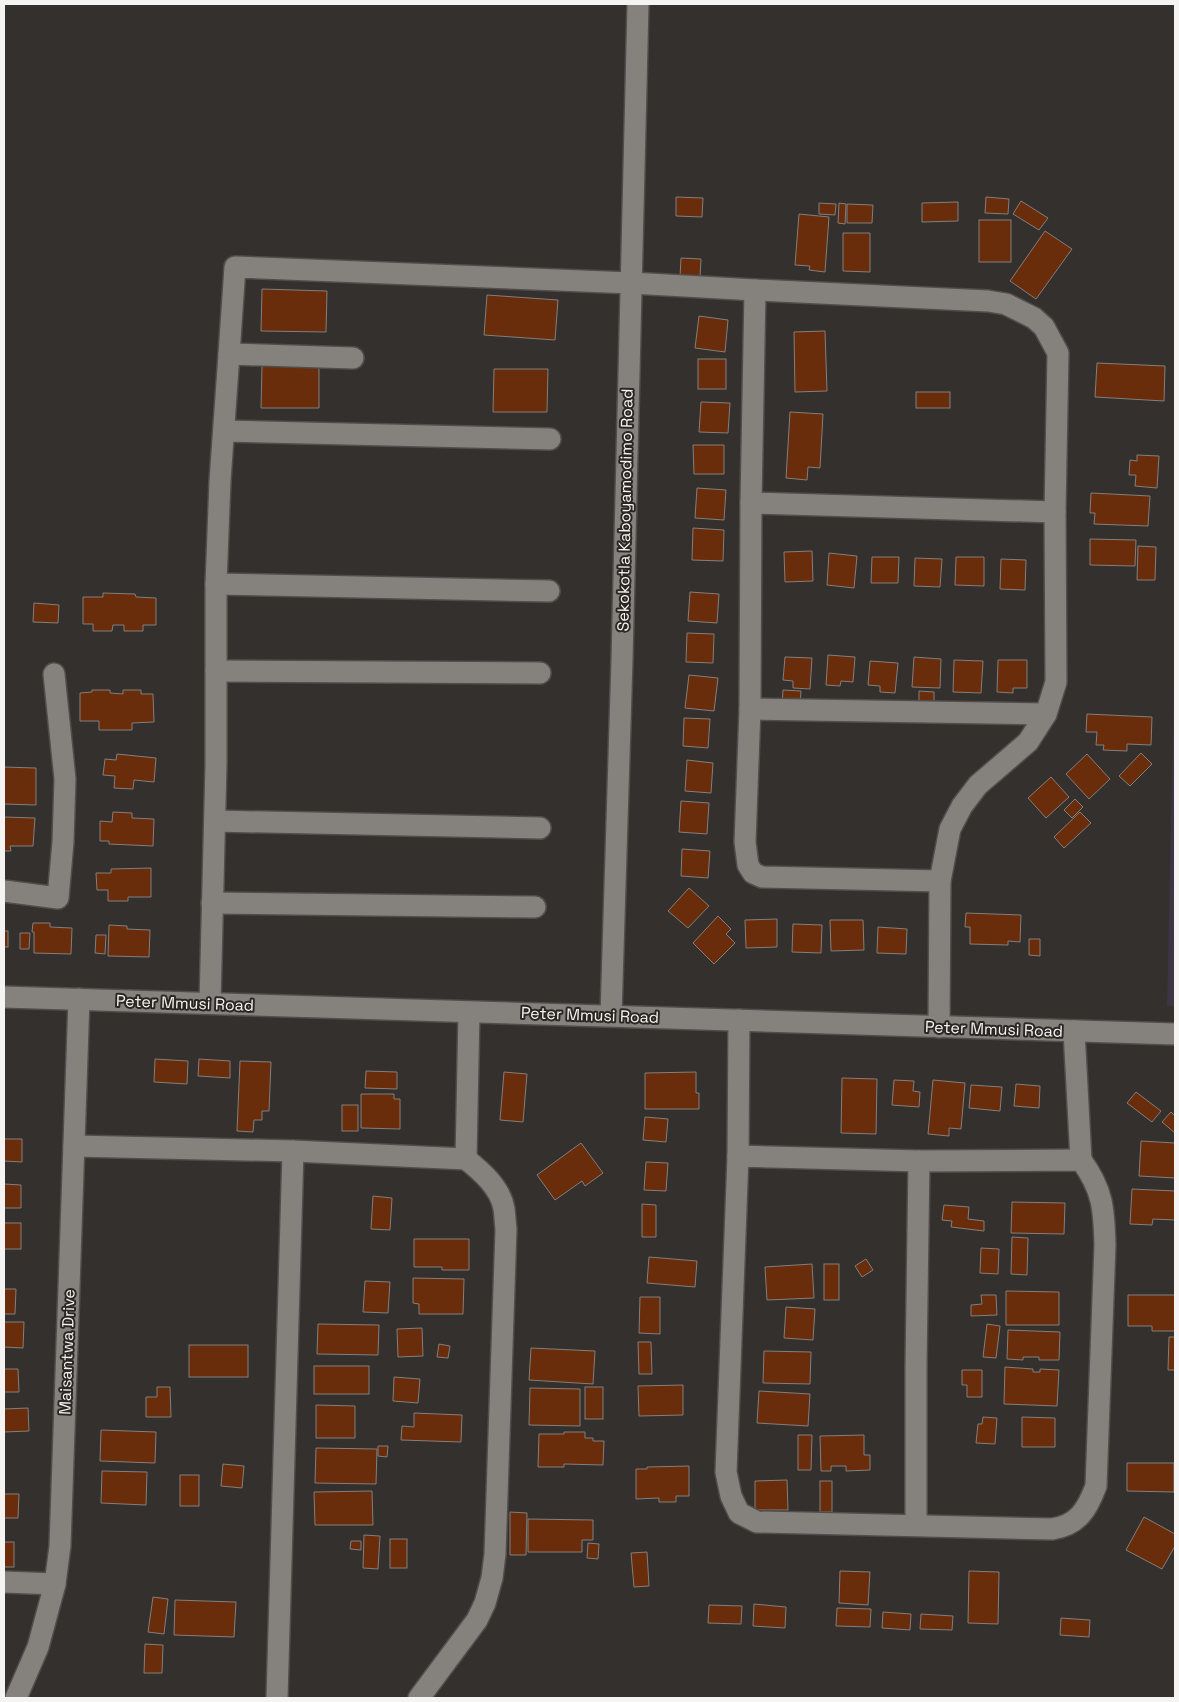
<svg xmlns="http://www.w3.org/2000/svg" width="1179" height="1702" font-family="'Space Grotesk',sans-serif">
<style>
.education{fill:#3d3444}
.building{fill:#6a2d0c;stroke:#847e7c}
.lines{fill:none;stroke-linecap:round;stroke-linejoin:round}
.minor-casing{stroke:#504d4a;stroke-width:24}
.minor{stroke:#85817d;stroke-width:21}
.labels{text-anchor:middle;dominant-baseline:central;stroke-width:4;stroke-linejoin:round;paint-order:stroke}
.street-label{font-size:16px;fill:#f6f4f2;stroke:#292623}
</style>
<rect width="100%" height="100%" fill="#33302d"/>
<polygon class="education" points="1175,642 1175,1006 1167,1006"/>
<g class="building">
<polygon points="676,197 703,198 702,217 676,216"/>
<polygon points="986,197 1009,199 1008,214 985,213"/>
<polygon points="1021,201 1048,218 1039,230 1013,214"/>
<polygon points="958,202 958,221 922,222 922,203"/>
<polygon points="819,203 836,204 835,215 819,214"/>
<polygon points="839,203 846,204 845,224 838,223"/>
<polygon points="847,204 873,205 872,223 847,223"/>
<polygon points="799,214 829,217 825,272 809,270 810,266 795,265"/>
<rect x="979" y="220" width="32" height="42"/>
<polygon points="1045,231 1072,249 1036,299 1010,281"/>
<polygon points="843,233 870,233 870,272 843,271"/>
<polygon points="681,258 701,259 700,277 680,277"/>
<polygon points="262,289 327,291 326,332 261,331"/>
<polygon points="487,295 558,300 555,340 484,335"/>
<polygon points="699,316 728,320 725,352 695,348"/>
<polygon points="825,331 827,391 795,392 794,332"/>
<rect x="698" y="359" width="28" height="30"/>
<polygon points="1097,363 1165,366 1164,401 1095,397"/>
<polygon points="262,366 319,366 319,408 261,408"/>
<polygon points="494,369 548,369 547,412 493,412"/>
<rect x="916" y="392" width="34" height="16"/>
<polygon points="701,402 730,403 728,433 699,432"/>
<polygon points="790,412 823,414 820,468 808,467 807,480 786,478"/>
<polygon points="693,445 724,445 724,474 694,474"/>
<polygon points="1137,455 1159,456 1157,488 1135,486 1136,475 1129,475 1130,460 1137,461"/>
<polygon points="697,488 726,490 724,520 695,518"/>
<polygon points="1091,493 1150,496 1148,526 1094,524 1095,513 1090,513"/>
<polygon points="693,528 724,530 723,561 692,560"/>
<polygon points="1090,539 1136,540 1135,566 1090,565"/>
<polygon points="1138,546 1156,547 1155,580 1137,580"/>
<polygon points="812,551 813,581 785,582 784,552"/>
<polygon points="829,553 857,556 854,588 827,585"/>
<polygon points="872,557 899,557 898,583 871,583"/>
<polygon points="956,557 984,557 984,586 955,585"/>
<polygon points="915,558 942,559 940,587 914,586"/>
<polygon points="1001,559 1026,560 1025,590 1000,589"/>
<polygon points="690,592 719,594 717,623 688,621"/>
<polygon points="103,593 135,594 136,597 156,598 156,625 143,625 143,631 124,631 124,625 113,625 112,631 93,631 93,624 83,624 83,597 103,597"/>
<polygon points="34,603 59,605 58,623 33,622"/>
<polygon points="687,633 714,634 713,663 686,662"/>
<polygon points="828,655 855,657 853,682 841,681 840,686 826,685"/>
<polygon points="785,657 812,658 810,689 793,688 793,681 783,680"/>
<polygon points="914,657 941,659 940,688 912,687"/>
<polygon points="954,660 983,661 981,693 953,692"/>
<polygon points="998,660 1027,660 1027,688 1013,688 1013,693 997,692"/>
<polygon points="870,661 898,663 895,693 880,692 880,686 868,685"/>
<polygon points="689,675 718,678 714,711 685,708"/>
<polygon points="92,690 110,690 110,693 123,694 123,690 141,690 141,694 153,694 154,722 132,723 132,730 99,730 99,721 80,721 80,693 92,692"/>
<polygon points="783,690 801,691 800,707 782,705"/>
<polygon points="919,691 934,692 934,702 919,702"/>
<polygon points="1087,714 1152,717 1151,745 1127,744 1127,751 1103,750 1104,745 1096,745 1097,732 1086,732"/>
<polygon points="684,718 710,719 708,748 683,746"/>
<polygon points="1141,753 1152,764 1130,786 1119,776"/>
<polygon points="117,754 156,758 154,782 134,780 133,789 114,788 115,776 103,775 105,759 116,760"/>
<polygon points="1087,754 1110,779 1089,799 1066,774"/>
<polygon points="687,760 713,763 711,793 685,791"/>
<polygon points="4,767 36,768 36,805 4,804"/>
<polygon points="1051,777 1069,797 1046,818 1028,798"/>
<polygon points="1075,799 1083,807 1072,818 1064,810"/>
<polygon points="681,801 709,803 707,834 679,832"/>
<polygon points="113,812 132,813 132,818 154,819 153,846 109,844 109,841 100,841 100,821 112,822"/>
<polygon points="1080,812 1091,823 1064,848 1054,837"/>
<polygon points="4,817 35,818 33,846 10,846 11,851 4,851"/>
<polygon points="682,849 710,851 708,878 681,876"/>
<polygon points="151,868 151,897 128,897 128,901 108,901 108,890 97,890 96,873 111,873 111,869"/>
<polygon points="689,888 709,906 688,928 668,911"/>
<polygon points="966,913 1021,915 1020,942 1008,941 1008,945 970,944 970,927 965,927"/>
<polygon points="718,916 731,929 726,934 735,943 714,964 693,943"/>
<polygon points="777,919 777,947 746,948 745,920"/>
<polygon points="830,920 863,920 864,950 831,951"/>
<polygon points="33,923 50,923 50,927 72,928 71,954 34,953 34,932 32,932"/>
<polygon points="793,924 822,925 821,953 792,952"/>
<polygon points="109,925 127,926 127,929 150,930 149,957 108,956"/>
<polygon points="878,927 907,929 906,954 877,953"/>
<rect x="4" y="931" width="4" height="16"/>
<polygon points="20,933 30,933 29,949 20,949"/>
<polygon points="96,935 106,935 105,954 95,953"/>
<polygon points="1029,939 1040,939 1040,956 1029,955"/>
<polygon points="155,1059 188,1061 187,1084 154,1082"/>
<polygon points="199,1059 230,1061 230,1078 198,1076"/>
<polygon points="240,1061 271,1062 269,1111 262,1111 262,1120 254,1120 253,1132 237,1131"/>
<polygon points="366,1071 397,1072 397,1089 365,1088"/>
<polygon points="504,1072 527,1074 523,1122 500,1120"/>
<polygon points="696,1072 696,1093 699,1093 699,1109 645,1109 645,1073"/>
<polygon points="842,1078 877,1079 876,1134 841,1133"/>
<polygon points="894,1080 914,1081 913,1091 920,1092 919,1107 892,1105"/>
<polygon points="933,1080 965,1083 961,1129 949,1128 949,1136 928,1134"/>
<polygon points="1016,1084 1040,1086 1039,1108 1014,1106"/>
<polygon points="971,1085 1002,1087 1000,1111 969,1108"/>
<polygon points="1136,1092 1161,1111 1152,1122 1127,1103"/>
<polygon points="361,1094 394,1094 394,1099 400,1099 400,1129 361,1128"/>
<rect x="342" y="1105" width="16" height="26"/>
<polygon points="1171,1112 1175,1116 1175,1133 1162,1122"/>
<polygon points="645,1117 668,1119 666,1142 643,1140"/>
<polygon points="4,1139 22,1139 22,1162 4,1161"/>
<polygon points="1141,1141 1175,1143 1175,1178 1139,1176"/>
<polygon points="581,1143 603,1173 585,1186 582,1181 555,1200 537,1175"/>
<polygon points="646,1162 668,1163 666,1191 644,1190"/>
<polygon points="4,1184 21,1185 21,1208 4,1208"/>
<polygon points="1132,1189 1175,1191 1175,1220 1153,1219 1152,1225 1130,1224"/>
<polygon points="373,1196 392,1198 390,1230 371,1229"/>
<polygon points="1012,1202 1065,1203 1064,1234 1011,1233"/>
<polygon points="642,1204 656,1205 656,1237 642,1237"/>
<polygon points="944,1205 969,1207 968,1219 984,1221 984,1231 951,1227 952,1221 942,1220"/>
<rect x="4" y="1223" width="17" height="26"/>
<polygon points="1012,1237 1028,1238 1027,1275 1011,1274"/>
<polygon points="414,1239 469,1239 469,1270 442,1270 442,1267 414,1267"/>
<polygon points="981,1248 999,1249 998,1274 980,1273"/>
<polygon points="649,1257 697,1261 695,1287 647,1283"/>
<polygon points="866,1259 873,1270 862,1277 855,1266"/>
<polygon points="812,1264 814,1298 767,1300 765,1267"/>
<rect x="824" y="1264" width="15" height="36"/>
<polygon points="413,1278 464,1279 463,1314 419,1314 419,1304 413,1303"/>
<polygon points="365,1281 390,1282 388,1313 363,1312"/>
<polygon points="4,1289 16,1289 15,1314 4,1314"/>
<polygon points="1006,1291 1059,1292 1059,1325 1006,1325"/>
<polygon points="981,1295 996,1295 997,1315 971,1316 971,1305 982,1304"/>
<polygon points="1128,1295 1175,1295 1175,1331 1152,1331 1152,1326 1128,1326"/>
<polygon points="640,1297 660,1297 660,1334 639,1333"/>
<polygon points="786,1307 815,1309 813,1340 784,1338"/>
<polygon points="4,1322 24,1322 23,1348 4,1347"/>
<polygon points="318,1324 379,1325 378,1355 317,1354"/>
<polygon points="987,1324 1000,1326 996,1358 983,1357"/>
<polygon points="422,1328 423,1356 398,1357 397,1329"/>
<polygon points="1008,1330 1060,1332 1059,1360 1039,1360 1039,1357 1023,1357 1023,1360 1007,1359"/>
<polygon points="1169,1337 1175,1337 1175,1370 1168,1370"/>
<polygon points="638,1342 651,1342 652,1374 639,1374"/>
<polygon points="439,1344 450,1346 448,1358 437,1357"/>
<rect x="189" y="1345" width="59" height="32"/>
<polygon points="531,1348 595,1351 593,1384 529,1380"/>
<polygon points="764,1351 811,1352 810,1384 763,1383"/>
<rect x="314" y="1366" width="55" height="28"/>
<polygon points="1005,1367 1033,1369 1033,1372 1040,1372 1040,1369 1059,1370 1057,1406 1004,1404"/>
<polygon points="4,1369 18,1369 19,1392 4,1392"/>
<polygon points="962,1370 982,1370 982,1397 967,1397 967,1385 962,1385"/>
<polygon points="394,1377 420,1379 418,1403 393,1401"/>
<polygon points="683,1385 683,1415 639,1416 638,1386"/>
<polygon points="157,1387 170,1387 171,1417 146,1417 146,1397 157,1397"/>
<rect x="585" y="1387" width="18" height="32"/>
<polygon points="530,1388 580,1389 580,1426 529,1425"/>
<polygon points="759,1391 810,1394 808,1426 757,1423"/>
<polygon points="316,1405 355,1406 355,1438 316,1438"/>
<polygon points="28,1408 29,1431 4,1432 4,1409"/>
<polygon points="414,1413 462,1415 461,1442 401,1440 402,1426 414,1427"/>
<polygon points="983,1417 997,1418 995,1444 976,1443 978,1424 982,1424"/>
<polygon points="1022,1417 1055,1418 1055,1447 1022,1447"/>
<polygon points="101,1430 156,1432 155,1463 100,1461"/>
<polygon points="564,1432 585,1432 585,1438 593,1438 593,1441 604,1441 603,1465 564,1464 564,1467 538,1467 539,1434 564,1434"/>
<polygon points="798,1435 812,1435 811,1470 798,1470"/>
<polygon points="864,1435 864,1455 870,1455 870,1470 846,1471 846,1466 831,1466 831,1471 821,1471 820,1436"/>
<polygon points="378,1446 388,1446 387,1457 378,1456"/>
<polygon points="316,1448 377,1449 376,1484 315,1483"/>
<polygon points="1127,1463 1174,1463 1174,1492 1127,1491"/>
<polygon points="223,1464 244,1466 242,1488 221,1486"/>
<polygon points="689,1466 689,1496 676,1496 676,1502 659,1502 659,1498 636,1499 636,1469 647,1469 647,1467"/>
<polygon points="102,1471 147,1472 146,1505 101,1503"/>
<rect x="180" y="1475" width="19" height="31"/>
<polygon points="787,1480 788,1510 755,1510 755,1481"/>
<rect x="820" y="1481" width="12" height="31"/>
<polygon points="372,1491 373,1525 315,1525 314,1492"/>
<polygon points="4,1494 19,1494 18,1518 4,1518"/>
<polygon points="510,1512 527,1513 526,1555 510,1555"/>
<polygon points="1144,1517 1175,1534 1175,1546 1162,1569 1126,1550"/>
<polygon points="528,1519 593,1520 593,1540 582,1540 582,1552 528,1552"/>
<polygon points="364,1535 380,1536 378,1569 363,1568"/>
<rect x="390" y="1539" width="17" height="29"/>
<polygon points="351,1541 361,1541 361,1550 350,1549"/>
<rect x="4" y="1542" width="10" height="25"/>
<polygon points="588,1543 599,1544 598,1559 587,1558"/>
<polygon points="647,1552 649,1586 634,1587 631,1553"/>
<polygon points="840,1571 870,1572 868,1605 839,1603"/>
<polygon points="969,1571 999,1572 998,1624 968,1623"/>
<polygon points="153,1597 168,1599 164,1634 148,1632"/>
<polygon points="175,1600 236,1602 234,1637 174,1635"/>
<polygon points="754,1604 786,1607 785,1628 753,1626"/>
<polygon points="709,1605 742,1606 741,1624 708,1623"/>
<polygon points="837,1608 871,1609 870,1627 836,1626"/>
<polygon points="883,1612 911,1614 910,1630 882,1628"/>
<polygon points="921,1614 953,1616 952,1630 920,1629"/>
<polygon points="1061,1618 1090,1620 1089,1637 1060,1635"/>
<polygon points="145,1644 163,1645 162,1673 144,1673"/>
</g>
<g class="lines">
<defs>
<g id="minor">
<polyline points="755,290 751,503 750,709 745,842 748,865 753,873 762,877 940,881"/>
<polyline points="229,354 235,267 631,283 755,290 988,301 1006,304 1034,318 1044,327 1058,353 1055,512 1056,682 1046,714 1028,742 978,785 962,806 950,829 940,881 939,1027"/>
<polyline points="224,431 550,439"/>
<polyline points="751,503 1055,512"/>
<polyline points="216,584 549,591"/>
<polyline points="216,671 540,673"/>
<polyline points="750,709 1046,714"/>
<polyline points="215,821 540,828"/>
<polyline points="4,891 58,898 63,842 65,779 54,674"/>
<polyline points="212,903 535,907"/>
<polyline points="4,997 1175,1034"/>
<polyline points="210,1003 216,764 216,584 220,481 229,354 353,358"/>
<polyline points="611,1015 622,660 638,4"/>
<polyline points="1074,1031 1081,1160"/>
<polyline points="74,1146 293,1151 466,1159 469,1012"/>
<path d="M738,1156L919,1161L1081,1160C1103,1190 1104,1209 1105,1245L1096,1486C1087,1510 1078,1525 1052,1529L757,1522L739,1513L731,1496L726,1472Z"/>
<polyline points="738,1156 739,1020"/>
<polyline points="916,1525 916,1367 919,1161"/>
<polyline points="4,1582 55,1584"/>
<polyline points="16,1698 38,1647 55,1584 60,1546 79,999"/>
<polyline points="277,1698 293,1151"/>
<path d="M419,1698L477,1620L485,1603L492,1578L495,1554L506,1229C505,1222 505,1215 504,1209C501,1188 481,1171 466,1159"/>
</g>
</defs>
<use href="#minor" class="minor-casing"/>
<use href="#minor" class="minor"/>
</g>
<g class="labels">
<g class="street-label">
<text transform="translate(625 510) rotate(-89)">Sekokotla Kaboyamodimo Road</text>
<text transform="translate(185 1003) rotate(2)">Peter Mmusi Road</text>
<text transform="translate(590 1015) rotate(2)">Peter Mmusi Road</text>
<text transform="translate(994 1029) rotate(2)">Peter Mmusi Road</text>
<text transform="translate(67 1352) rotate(-88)">Maisantwa Drive</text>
</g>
</g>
<rect width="1179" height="1702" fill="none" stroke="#f6f4f2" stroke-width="10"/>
</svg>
